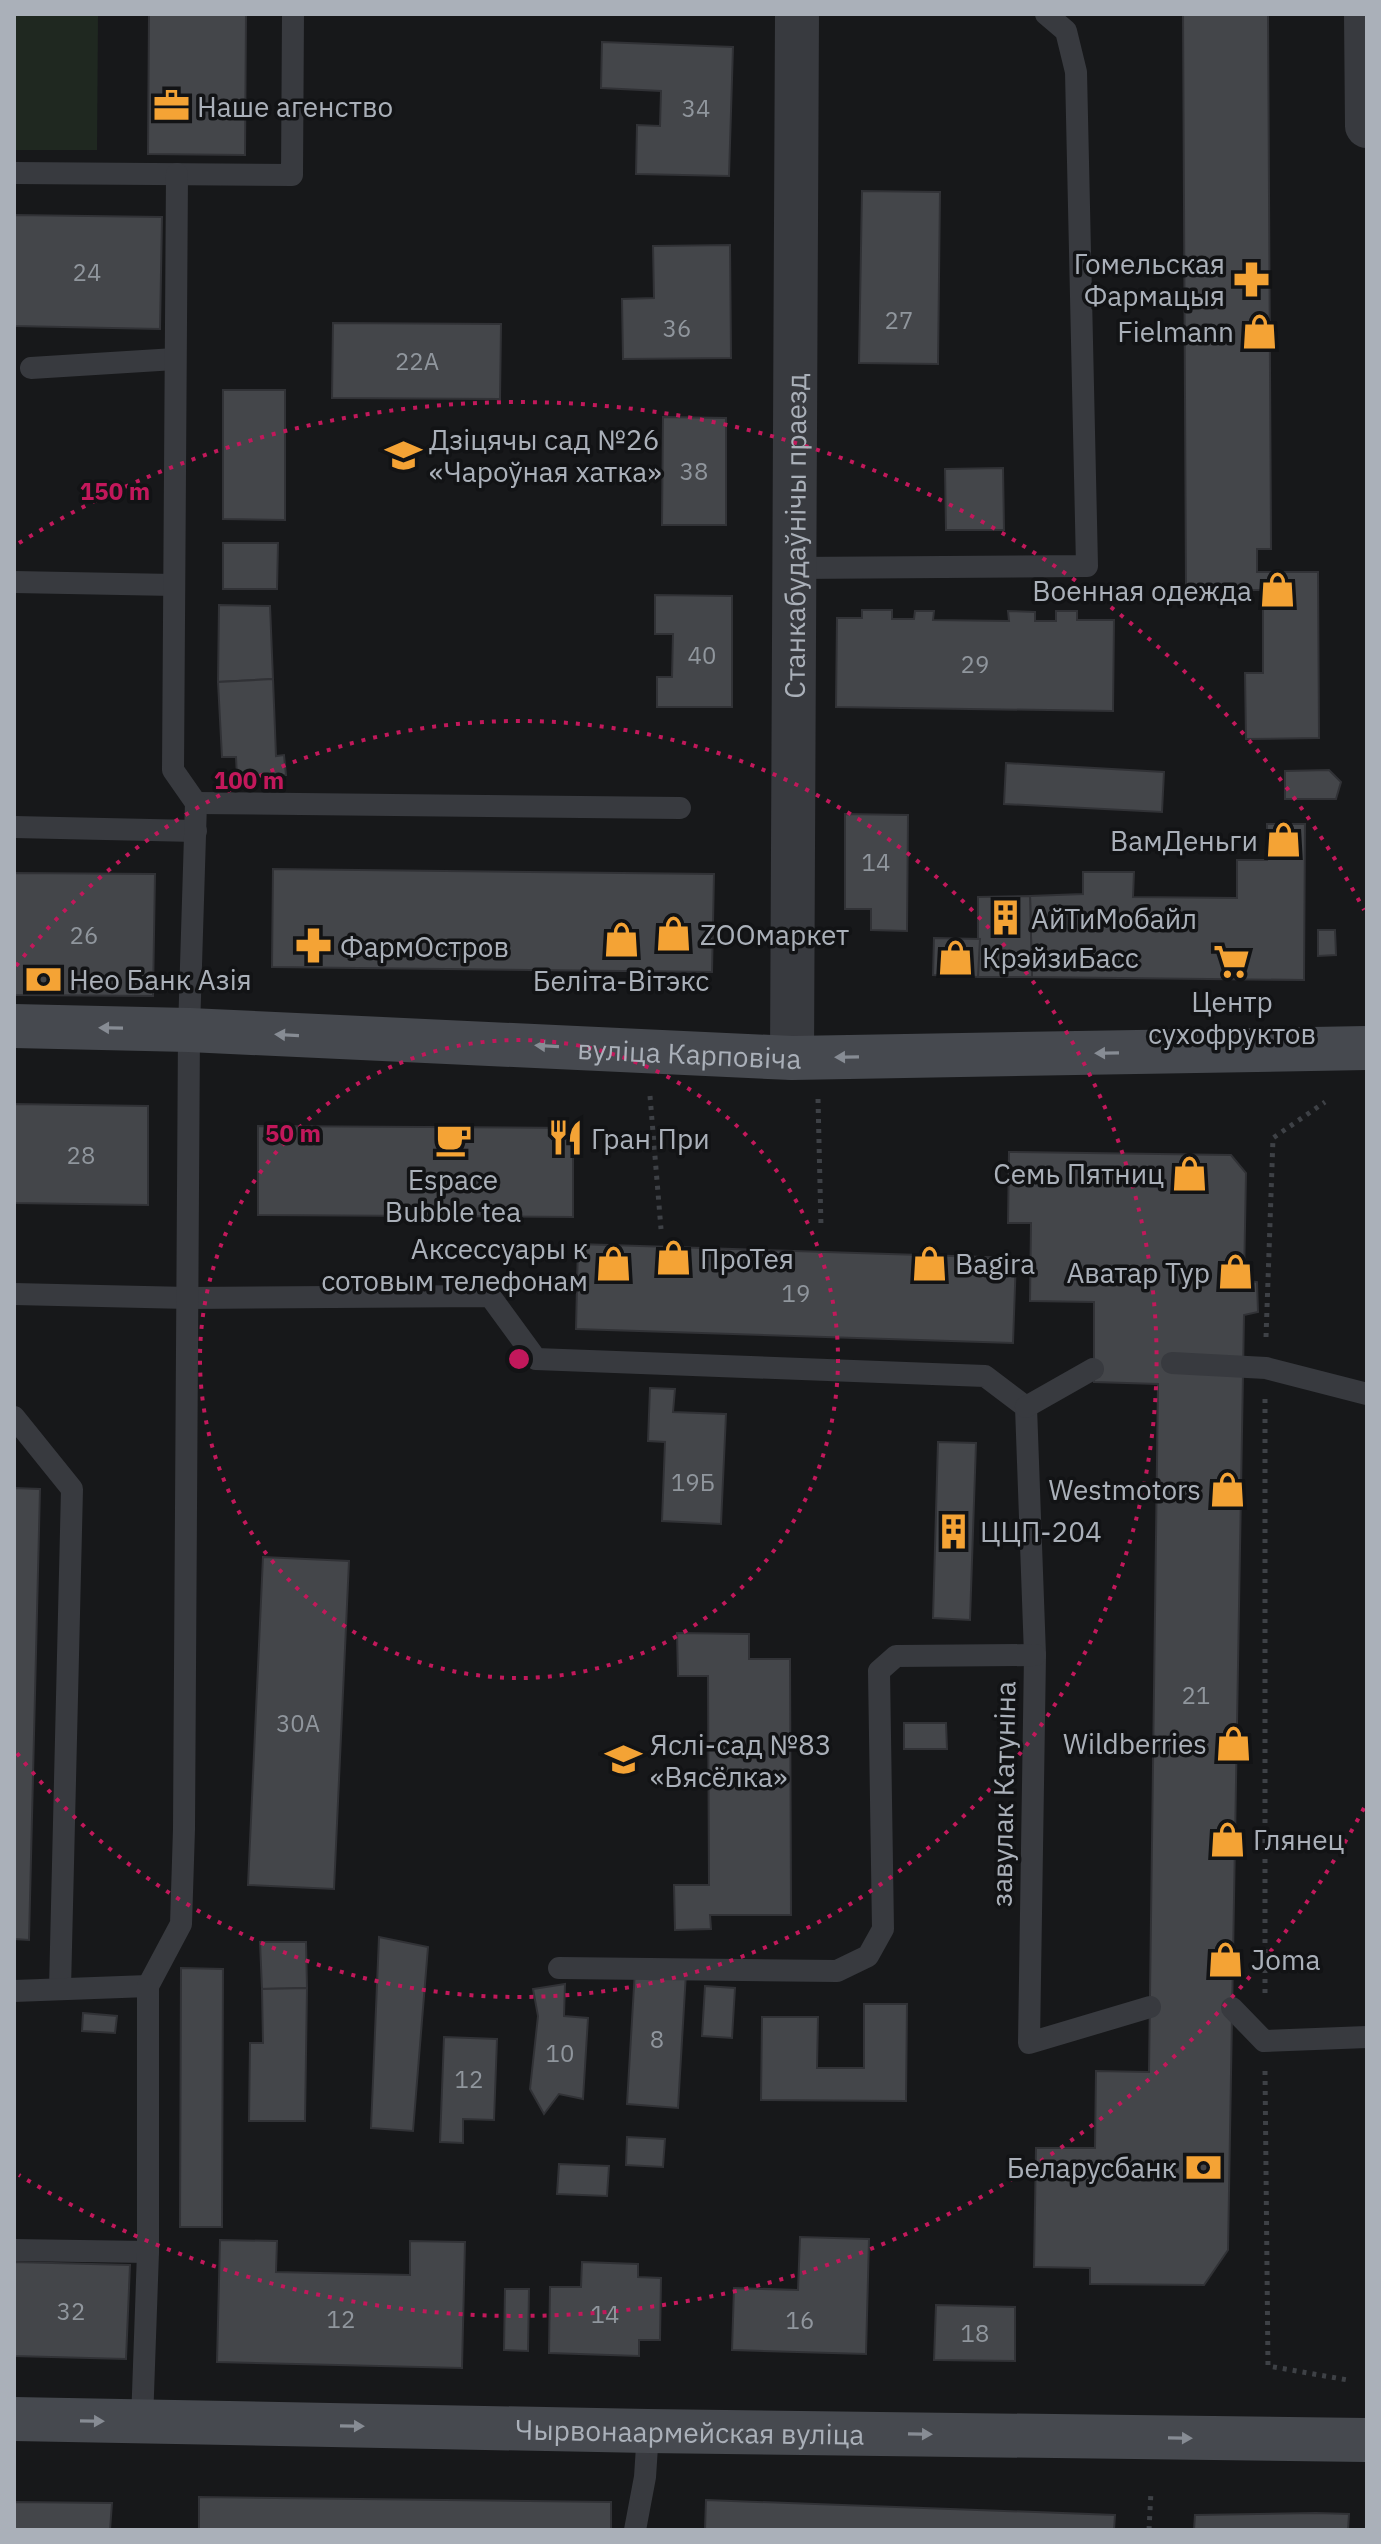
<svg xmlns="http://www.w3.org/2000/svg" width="1381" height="2544" font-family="'IBM Plex Sans',sans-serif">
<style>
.green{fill:#1f2820}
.building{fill:#44464a;stroke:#313236;stroke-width:2}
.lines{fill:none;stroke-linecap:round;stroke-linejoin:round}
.path{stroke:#3e4146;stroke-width:5;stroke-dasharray:4 6;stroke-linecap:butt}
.lane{stroke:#383a3f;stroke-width:22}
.street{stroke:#383a3f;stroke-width:44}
.secondary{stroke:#46494f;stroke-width:44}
.oneway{fill:#878c94}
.ring{fill:none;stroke:#c2185b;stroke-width:4;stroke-dasharray:4 8}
.labels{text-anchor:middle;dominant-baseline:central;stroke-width:7;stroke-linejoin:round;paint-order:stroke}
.number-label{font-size:24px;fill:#90969d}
.poi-label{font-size:28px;fill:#aab0b9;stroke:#121315;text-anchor:start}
.street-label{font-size:28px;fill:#aab0b9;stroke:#121315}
.centre{fill:#c2185b;stroke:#121315;stroke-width:4}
.ring-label{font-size:24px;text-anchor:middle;font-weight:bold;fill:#c2185b;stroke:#121315;stroke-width:7;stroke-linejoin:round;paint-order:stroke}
</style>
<rect width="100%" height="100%" fill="#17181a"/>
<polygon class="green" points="14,14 98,14 97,150 14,150"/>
<g class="building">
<polygon points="149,14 246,14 245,155 148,154"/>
<polygon points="1183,14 1268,14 1271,549 1257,549 1257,572 1318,572 1319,738 1246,739 1245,673 1263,673 1263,590 1186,590"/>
<polygon points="602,42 733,47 729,176 636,174 637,125 660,126 661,91 601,88"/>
<polygon points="862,191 940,192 938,364 859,363"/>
<polygon points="14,215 162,217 160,329 14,326"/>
<polygon points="730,245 731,358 623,359 622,299 654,298 653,246"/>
<polygon points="333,323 501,324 500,399 332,398"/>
<polygon points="223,390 285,390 285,520 223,519"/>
<polygon points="663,417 726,418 726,525 662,525"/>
<polygon points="1003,468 1004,530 946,530 945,469"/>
<polygon points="223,543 278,543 277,589 223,589"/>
<polygon points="655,595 732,596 732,707 657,707 657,677 672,677 673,634 655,634"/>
<polygon points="219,605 270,606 273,679 218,682"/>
<polygon points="862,610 892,610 892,619 914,619 915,611 934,611 933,620 1009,621 1008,611 1035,612 1035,621 1056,621 1056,611 1077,611 1077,620 1114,620 1113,711 836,707 837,618 862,618"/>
<polygon points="273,679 276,756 284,755 286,775 237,777 236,757 222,757 218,682"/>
<polygon points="1006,763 1164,772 1162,812 1004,804"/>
<polygon points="1329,770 1341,782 1336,799 1285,799 1285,771"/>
<polygon points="845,814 908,815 907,931 871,930 871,909 845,909"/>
<polygon points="1267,824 1305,824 1304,980 1032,977 1030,896 1083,894 1083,872 1134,872 1133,897 1237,898 1237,860 1267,860"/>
<polygon points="273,869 714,874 712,972 272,967"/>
<polygon points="14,873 155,874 153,996 14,995"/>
<polygon points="1030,896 1032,977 978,977 978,897"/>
<polygon points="1318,930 1335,930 1336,955 1318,956"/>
<polygon points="934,938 980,939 978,977 933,975"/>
<polygon points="14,1104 148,1106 148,1205 14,1203"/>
<polygon points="258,1126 573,1128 573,1217 258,1215"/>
<polygon points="1009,1152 1231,1155 1246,1173 1244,1280 1257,1282 1258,1312 1244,1315 1228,2250 1204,2285 1090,2284 1090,2268 1034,2267 1036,2148 1095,2148 1096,2071 1149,2072 1158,1384 1094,1382 1094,1302 1030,1301 1031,1223 1008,1223"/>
<polygon points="578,1244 1016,1258 1013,1343 576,1329"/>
<polygon points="650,1388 675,1389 673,1412 726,1414 721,1524 662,1521 665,1442 648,1441"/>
<polygon points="938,1442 976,1443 970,1620 933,1618"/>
<polygon points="14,1488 40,1489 29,1940 14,1939"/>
<polygon points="263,1557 349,1561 334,1889 248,1885"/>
<polygon points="677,1633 749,1634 749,1659 790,1659 791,1915 710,1915 711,1929 675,1930 674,1885 709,1885 708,1676 678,1676"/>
<polygon points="904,1723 946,1723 947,1749 904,1749"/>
<polygon points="379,1937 428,1947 413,2131 371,2128"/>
<polygon points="260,1942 306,1942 307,1988 262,1989"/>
<polygon points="181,1968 223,1969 222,2227 180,2227"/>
<polygon points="635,1970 686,1973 678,2108 627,2104"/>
<polygon points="565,1984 564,2016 588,2018 583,2099 559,2094 544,2114 530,2089 538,2016 533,1989"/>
<polygon points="705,1986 735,1988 732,2038 702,2036"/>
<polygon points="307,1988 305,2121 249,2121 250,2043 263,2043 262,1989"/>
<polygon points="864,2004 907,2004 906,2101 761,2100 762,2017 818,2017 817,2068 864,2068"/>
<polygon points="83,2013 117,2016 115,2033 82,2031"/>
<polygon points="444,2037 497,2039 494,2120 463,2119 463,2143 440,2142"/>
<polygon points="627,2137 665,2139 663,2167 626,2165"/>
<polygon points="559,2164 609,2166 607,2196 557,2194"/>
<polygon points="800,2237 869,2239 866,2354 732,2350 734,2288 798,2290"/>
<polygon points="220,2240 277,2241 276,2272 410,2275 410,2241 465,2242 462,2368 217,2362"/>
<polygon points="14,2262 130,2265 126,2359 14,2356"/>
<polygon points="582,2262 638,2264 638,2277 661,2278 660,2340 639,2340 639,2356 549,2353 550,2287 581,2287"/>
<polygon points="505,2289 529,2289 528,2351 504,2350"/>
<polygon points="936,2305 1015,2307 1015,2361 934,2360"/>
<polygon points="199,2497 611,2502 611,2530 199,2530"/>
<polygon points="706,2500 1115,2515 1114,2530 705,2530"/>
<polygon points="14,2502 112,2503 110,2530 14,2530"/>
<polygon points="1316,2513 1349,2514 1348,2530 1194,2530 1195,2515"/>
</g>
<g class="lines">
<g class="path">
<polyline points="650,1096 661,1229"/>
<polyline points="818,1099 821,1227"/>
<polyline points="1266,1337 1273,1138 1325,1102"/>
<polyline points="1265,1993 1265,1399"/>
<polyline points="1265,2071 1268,2366 1348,2380"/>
<polyline points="1149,2530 1151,2491"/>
</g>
<g class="lane">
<polyline points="14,173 292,175 293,14"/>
<polyline points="31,368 175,359"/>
<polyline points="795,568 1087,566 1076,72 1066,31 1046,14"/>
<polyline points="14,582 174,585"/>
<polyline points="196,803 680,808"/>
<polyline points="14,827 196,831"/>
<polyline points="14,1294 188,1298 490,1296 536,1359 985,1376 1026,1407 1035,1655 1029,2043 1150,2007"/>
<polyline points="1172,1363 1266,1368 1367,1394"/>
<polyline points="1026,1407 1093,1369"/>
<polyline points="14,1417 72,1489 60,1989"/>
<polyline points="559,1968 837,1971 868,1956 883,1929 879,1671 896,1656 1035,1655"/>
<polyline points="14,1991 148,1986"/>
<polyline points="1232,2008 1264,2041 1367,2037"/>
<polyline points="14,2250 148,2252"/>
<polyline points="142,2422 148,2252 148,1986 181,1924 184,1829 189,1030 196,803 173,770 177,174"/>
<polyline points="635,2530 645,2477 648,2431"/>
</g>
<g class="street">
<polyline points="1366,14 1367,126"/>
<path id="s1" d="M792,1058L797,14"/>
</g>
<g class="secondary">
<path id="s2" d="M14,1026L189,1030L792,1058L1367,1048"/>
<path id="s3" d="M14,2419L648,2431L1367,2440"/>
</g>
</g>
<defs><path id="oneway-solid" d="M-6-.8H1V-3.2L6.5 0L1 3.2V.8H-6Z" transform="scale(2)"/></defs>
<g class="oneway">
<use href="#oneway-solid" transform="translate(111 1028) rotate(-179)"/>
<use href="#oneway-solid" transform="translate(287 1035) rotate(-177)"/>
<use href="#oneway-solid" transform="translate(547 1046) rotate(-177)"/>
<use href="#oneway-solid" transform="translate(1107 1053) rotate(179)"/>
<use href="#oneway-solid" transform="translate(847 1057) rotate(179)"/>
<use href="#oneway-solid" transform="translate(92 2421) rotate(1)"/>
<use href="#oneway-solid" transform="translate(352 2426) rotate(1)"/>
<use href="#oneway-solid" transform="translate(920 2434) rotate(1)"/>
<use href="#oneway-solid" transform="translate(1180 2438) rotate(1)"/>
</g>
<g class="ring">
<circle cx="519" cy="1359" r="319"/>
<path d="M16 966A638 638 0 1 1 16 1752"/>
<path d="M1364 1808A957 957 0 0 1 19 2175M19 543A957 957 0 0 1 1364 910"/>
</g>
<defs>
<symbol id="office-bare" viewBox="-9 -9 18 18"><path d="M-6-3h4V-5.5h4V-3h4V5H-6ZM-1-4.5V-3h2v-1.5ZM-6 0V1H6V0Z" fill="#f4a335" stroke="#121315" stroke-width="2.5" paint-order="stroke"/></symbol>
<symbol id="pharmacy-bare" viewBox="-9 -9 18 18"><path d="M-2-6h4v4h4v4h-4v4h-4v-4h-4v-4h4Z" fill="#f4a335" stroke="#121315" stroke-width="2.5" paint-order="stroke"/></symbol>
<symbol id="shop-bare" viewBox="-9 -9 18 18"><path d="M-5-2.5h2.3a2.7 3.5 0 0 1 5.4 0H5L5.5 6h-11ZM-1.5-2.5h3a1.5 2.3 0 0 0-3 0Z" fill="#f4a335" stroke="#121315" stroke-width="2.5" paint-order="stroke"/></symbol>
<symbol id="school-bare" viewBox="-9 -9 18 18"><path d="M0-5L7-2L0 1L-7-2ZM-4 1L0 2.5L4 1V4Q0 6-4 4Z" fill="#f4a335" stroke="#121315" stroke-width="2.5" paint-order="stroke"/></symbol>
<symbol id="building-bare" viewBox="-9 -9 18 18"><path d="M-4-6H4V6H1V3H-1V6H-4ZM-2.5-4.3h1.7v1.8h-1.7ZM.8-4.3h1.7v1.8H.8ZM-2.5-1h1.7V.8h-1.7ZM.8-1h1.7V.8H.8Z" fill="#f4a335" stroke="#121315" stroke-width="2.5" paint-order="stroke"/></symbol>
<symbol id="supermarket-bare" viewBox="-9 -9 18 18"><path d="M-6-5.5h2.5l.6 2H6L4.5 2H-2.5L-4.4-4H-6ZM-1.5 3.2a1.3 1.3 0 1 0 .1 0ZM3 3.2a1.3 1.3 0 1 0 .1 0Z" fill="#f4a335" stroke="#121315" stroke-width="2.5" paint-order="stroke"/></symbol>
<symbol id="bank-bare" viewBox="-9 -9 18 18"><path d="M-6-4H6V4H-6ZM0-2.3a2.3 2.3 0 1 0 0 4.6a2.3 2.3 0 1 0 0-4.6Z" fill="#f4a335" stroke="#121315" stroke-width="2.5" paint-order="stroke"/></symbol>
<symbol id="restaurant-bare" viewBox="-9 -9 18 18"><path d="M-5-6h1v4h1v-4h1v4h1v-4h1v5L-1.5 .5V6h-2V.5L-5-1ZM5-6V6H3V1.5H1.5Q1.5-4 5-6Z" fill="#f4a335" stroke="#121315" stroke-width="2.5" paint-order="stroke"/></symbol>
<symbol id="cafe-bare" viewBox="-9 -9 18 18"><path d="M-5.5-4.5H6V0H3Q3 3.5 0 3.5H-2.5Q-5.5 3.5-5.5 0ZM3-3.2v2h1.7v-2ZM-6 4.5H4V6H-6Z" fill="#f4a335" stroke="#121315" stroke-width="2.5" paint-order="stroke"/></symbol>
</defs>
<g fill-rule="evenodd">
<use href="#office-bare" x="146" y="80" width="51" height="51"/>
<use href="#pharmacy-bare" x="1226" y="254" width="51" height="51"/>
<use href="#shop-bare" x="1234" y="306" width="51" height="51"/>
<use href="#school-bare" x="378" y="430" width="51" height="51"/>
<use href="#shop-bare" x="1252" y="564" width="51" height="51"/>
<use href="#shop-bare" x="1258" y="814" width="51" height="51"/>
<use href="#building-bare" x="980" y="892" width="51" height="51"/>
<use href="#shop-bare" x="648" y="908" width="51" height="51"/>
<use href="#shop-bare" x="596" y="914" width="51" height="51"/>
<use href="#pharmacy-bare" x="288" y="920" width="51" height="51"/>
<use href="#shop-bare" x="930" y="932" width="51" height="51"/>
<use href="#supermarket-bare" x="1206" y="936" width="51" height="51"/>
<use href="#bank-bare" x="18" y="954" width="51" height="51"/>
<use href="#restaurant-bare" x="540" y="1112" width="51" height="51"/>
<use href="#cafe-bare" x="428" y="1114" width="51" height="51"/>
<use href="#shop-bare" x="1164" y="1148" width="51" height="51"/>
<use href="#shop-bare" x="648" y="1232" width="51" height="51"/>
<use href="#shop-bare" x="904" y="1238" width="51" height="51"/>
<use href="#shop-bare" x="588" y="1238" width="51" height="51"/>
<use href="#shop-bare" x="1210" y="1246" width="51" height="51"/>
<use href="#shop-bare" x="1202" y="1464" width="51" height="51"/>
<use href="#building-bare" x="928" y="1506" width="51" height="51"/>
<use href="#shop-bare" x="1208" y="1718" width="51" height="51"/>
<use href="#school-bare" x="598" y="1734" width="51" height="51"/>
<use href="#shop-bare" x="1202" y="1814" width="51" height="51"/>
<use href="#shop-bare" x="1200" y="1934" width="51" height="51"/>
<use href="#bank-bare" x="1178" y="2142" width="51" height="51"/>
</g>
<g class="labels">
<g class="number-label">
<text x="696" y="108">34</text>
<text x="87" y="272">24</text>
<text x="899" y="320">27</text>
<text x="677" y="328">36</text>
<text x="417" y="361">22А</text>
<text x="694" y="471">38</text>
<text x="702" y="655">40</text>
<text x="975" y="664">29</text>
<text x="876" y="862">14</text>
<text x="84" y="935">26</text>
<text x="81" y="1155">28</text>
<text x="796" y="1293">19</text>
<text x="693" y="1482">19Б</text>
<text x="1196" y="1695">21</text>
<text x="298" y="1723">30А</text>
<text x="657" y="2039">8</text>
<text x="560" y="2053">10</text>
<text x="469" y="2079">12</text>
<text x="71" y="2311">32</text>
<text x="605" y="2314">14</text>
<text x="341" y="2319">12</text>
<text x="800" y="2320">16</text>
<text x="975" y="2333">18</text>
</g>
<g class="poi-label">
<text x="197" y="106">Наше агенство</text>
<text x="1225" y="263" text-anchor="end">Гомельская<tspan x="1225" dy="32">Фармацыя</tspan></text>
<text x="1234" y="331" text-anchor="end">Fielmann</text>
<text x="429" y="439">Дзіцячы сад №26<tspan x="429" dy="32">«Чароўная хатка»</tspan></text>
<text x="1252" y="590" text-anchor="end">Военная одежда</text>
<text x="1258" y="840" text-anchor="end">ВамДеньги</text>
<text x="1031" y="918">АйТиМобайл</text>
<text x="700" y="934">ZOOмаркет</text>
<text x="340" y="946">ФармОстров</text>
<text x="982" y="957">КрэйзиБасс</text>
<text x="69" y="979">Нео Банк Азія</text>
<text x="621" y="980" text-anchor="middle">Беліта-Вітэкс</text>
<text x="1232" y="1001" text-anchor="middle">Центр<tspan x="1232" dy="32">сухофруктов</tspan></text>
<text x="591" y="1138">Гран При</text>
<text x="1164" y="1173" text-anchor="end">Семь Пятниц</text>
<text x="453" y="1179" text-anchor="middle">Espace<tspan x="453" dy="32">Bubble tea</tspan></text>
<text x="588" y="1248" text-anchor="end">Аксессуары к<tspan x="588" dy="32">сотовым телефонам</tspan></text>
<text x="700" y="1258">ПроТея</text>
<text x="955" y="1263">Bagira</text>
<text x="1210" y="1272" text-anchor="end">Аватар Тур</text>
<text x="1201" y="1489" text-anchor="end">Westmotors</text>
<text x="980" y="1531">ЦЦП-204</text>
<text x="1207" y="1743" text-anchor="end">Wildberries</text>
<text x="650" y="1744">Яслі-сад №83<tspan x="650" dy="32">«Вясёлка»</tspan></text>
<text x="1253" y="1839">Глянец</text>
<text x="1251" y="1959">Joma</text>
<text x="1177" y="2167" text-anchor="end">Беларусбанк</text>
</g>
<g class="street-label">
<text stroke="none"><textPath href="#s1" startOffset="522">Станкабудаўнічы праезд</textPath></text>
<text stroke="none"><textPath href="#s2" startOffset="676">вуліца Карповіча</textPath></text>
<text transform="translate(1003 1794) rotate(-89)">завулак Катуніна</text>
<text stroke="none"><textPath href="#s3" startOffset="676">Чырвонаармейская вуліца</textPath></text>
</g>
</g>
<circle cx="519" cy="1359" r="12" class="centre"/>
<g class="ring-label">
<text x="115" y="500">150 m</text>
<text x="249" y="789">100 m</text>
<text x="293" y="1142">50 m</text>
</g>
<rect width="1381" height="2544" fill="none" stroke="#aab0b9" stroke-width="32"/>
</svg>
